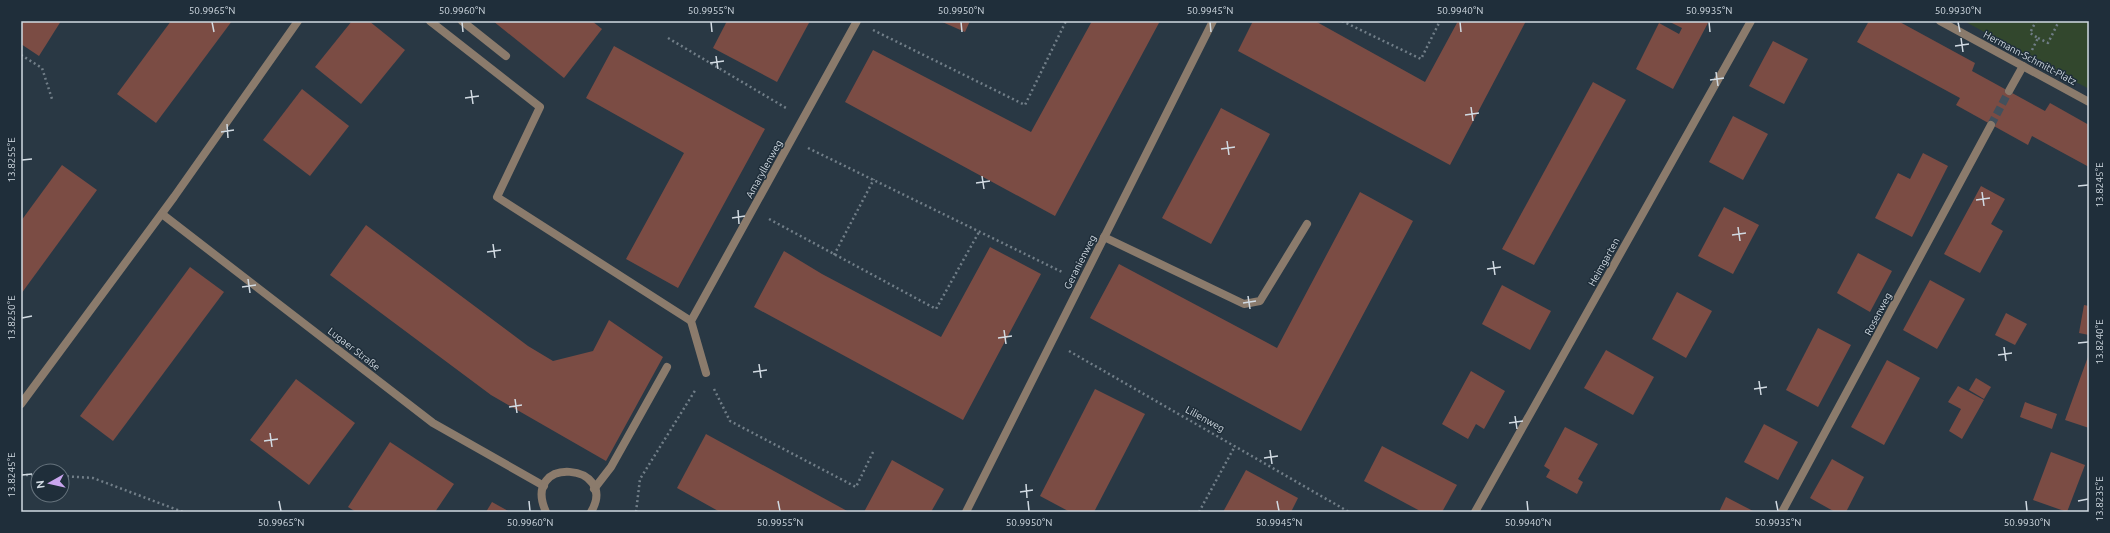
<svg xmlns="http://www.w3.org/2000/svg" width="2110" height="533" font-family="Ubuntu,sans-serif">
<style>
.green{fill:#32472d}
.building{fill:#7b4c44}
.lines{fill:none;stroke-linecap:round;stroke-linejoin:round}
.street-tunnel{stroke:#42505c;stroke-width:8;stroke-dasharray:8 4;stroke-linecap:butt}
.path{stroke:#717e88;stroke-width:2.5;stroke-dasharray:2 3;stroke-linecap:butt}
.lane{stroke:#8b7b6c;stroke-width:8}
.street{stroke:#8b7b6c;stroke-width:8}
.ticks{fill:none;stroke:#d1dae2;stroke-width:1.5}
.labels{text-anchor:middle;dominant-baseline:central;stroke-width:3;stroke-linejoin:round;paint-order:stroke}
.street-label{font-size:10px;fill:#d1dae2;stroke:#1f2e3a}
.neatline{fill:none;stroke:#d1dae2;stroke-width:1.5}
.ticks-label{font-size:10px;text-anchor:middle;fill:#d1dae2}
</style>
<rect width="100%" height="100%" fill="#293844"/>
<polygon class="green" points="1964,21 2089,21 2089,89"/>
<g class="building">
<polygon points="21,21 61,21 39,56 21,44"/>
<polygon points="171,21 232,21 156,123 117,94"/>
<polygon points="352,21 369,21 405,50 361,104 315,67"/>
<polygon points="493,21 592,21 602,29 564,78"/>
<polygon points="727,21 810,21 777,82 713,48"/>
<polygon points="940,21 970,21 965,32"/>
<polygon points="1092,21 1160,21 1055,216 845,102 873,50 1031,132"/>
<polygon points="1253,21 1315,21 1425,82 1458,21 1526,21 1450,165 1238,51"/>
<polygon points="1668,21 1709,21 1673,89 1636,69 1659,23 1679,34 1682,28"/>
<polygon points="1869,21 1898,21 1975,63 1972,71 2045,111 2050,103 2089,125 2089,167 2032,136 2028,145 1956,105 1960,98 1857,42"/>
<polygon points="1773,41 1808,59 1784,104 1749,86"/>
<polygon points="614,46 765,129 678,288 626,259 684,153 586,98"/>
<polygon points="1593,82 1626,100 1534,265 1502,249"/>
<polygon points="302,89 349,126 310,176 263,140"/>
<polygon points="1221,108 1270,134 1211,244 1162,218"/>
<polygon points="1733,116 1768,134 1743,180 1709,162"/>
<polygon points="1923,153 1948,166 1912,237 1875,218 1898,173 1910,179"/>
<polygon points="62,165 97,190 21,294 21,221"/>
<polygon points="1981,186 2005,199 1991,224 2003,231 1980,273 1944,254"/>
<polygon points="1360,192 1413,221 1301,431 1090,318 1119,264 1277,348"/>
<polygon points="1724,207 1759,225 1733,274 1698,256"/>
<polygon points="366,225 528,346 553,361 593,351 609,320 663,357 606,461 491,395 330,275"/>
<polygon points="990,247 1041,274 963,420 754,307 784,251 822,274 941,337"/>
<polygon points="1858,253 1892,271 1870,312 1837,293"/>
<polygon points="190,267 224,292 113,441 80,416"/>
<polygon points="1930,280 1965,299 1937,349 1903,330"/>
<polygon points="1502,285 1551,311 1530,350 1482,324"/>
<polygon points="1677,292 1712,311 1686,358 1652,339"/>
<polygon points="2084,305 2089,306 2089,335 2079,333"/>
<polygon points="2006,313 2027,324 2015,345 1995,335"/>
<polygon points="1818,328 1851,345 1818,407 1786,390"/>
<polygon points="1606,350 1654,377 1633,415 1584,388"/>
<polygon points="2089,354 2089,428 2065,420"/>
<polygon points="1887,360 1920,378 1884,445 1851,427"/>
<polygon points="1471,371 1505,391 1484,429 1476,424 1468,439 1442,424"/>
<polygon points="1976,378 1991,387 1984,399 1969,390"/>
<polygon points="296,379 355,423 309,485 250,440"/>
<polygon points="1958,386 1984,400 1962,439 1949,431 1961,409 1948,402"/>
<polygon points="1095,389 1145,414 1094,512 1070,512 1040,496"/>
<polygon points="2025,402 2057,414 2052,429 2020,417"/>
<polygon points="1764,424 1798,442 1778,480 1744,462"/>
<polygon points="1565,427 1598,444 1578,479 1583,482 1577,494 1546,477 1550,470 1544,466"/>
<polygon points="706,434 849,512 720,512 677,488"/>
<polygon points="390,442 454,484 435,512 356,512 348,507"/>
<polygon points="1382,446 1457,485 1442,512 1422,512 1364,481"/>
<polygon points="2051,452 2085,465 2067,512 2033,500"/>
<polygon points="1832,459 1864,477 1846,512 1835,512 1810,498"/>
<polygon points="892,460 944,489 931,512 864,512"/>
<polygon points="1246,470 1298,498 1291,512 1223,512"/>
<polygon points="1726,497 1755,512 1719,512"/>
<polygon points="492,502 510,512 486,512"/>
</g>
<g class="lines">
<polyline class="street-tunnel" points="1991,125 2009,91"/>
<g class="path">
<polyline points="1342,21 1421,59 1440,21"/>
<polyline points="873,30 1025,105 1066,21"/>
<polyline points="668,38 786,108"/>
<polyline points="2038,38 2048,43 2059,21"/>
<polyline points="2032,50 2038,38 2030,33 2036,21"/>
<polyline points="21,55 42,68 52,99"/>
<polyline points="808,148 1064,273"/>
<polyline points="769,219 936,309 979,232"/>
<polyline points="834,255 874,179"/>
<polyline points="1069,351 1349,512"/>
<polyline points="714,389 730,421 856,487 874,450"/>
<polyline points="21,475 38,475"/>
<polyline points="62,476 93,478 183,512"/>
<polyline points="636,512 640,479 696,389"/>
<polyline points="1199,512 1235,446"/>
</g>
<g class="lane">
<polyline points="430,21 540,107 497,197 691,321"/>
<polyline points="462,21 506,56"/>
<polyline points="1104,237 1244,304 1260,301 1307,224"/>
</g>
<g class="street">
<polyline points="1940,21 2089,102"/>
<polyline points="2009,91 2023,66"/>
<polyline points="162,214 433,423 544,486"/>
<polyline points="706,373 691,321 857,21"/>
<polyline points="21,404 174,197 298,21"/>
<polyline points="594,489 611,467 667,367"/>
<path d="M546,512C520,454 620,463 591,512"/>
<polyline points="966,512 1213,21"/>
<polyline points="1475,512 1751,21"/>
<polyline points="1782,512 1991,125"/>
</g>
</g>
<path class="ticks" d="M212,22L214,32M462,22L463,32M711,22L712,32M961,22L962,32M1210,22L1211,32M1460,22L1461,32M1709,22L1710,32M1958,22L1960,32M1961,38L1963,52M1955,46L1969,44M716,56L718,69M710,63L724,61M1716,72L1718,86M1710,80L1724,78M471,90L473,104M465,98L479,96M1471,107L1473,121M1465,115L1479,113M227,124L228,138M221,132L234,130M1227,141L1229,155M1221,149L1235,147M22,160L32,159M982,176L984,189M976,183L990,181M2078,186L2088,185M1982,192L1984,206M1976,200L1990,198M738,210L739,224M732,218L745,216M1738,227L1740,241M1732,235L1746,233M493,244L495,258M487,252L501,250M1493,261L1495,275M1487,269L1501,267M248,279L250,293M242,287L256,285M1248,296L1250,309M1243,303L1256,301M22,318L32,316M1004,330L1006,344M998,338L1012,336M2078,343L2088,342M2004,347L2006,361M1998,355L2012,353M759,364L761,378M753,372L767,370M1759,381L1761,395M1754,389L1767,387M515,399L517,413M509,407L522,405M1515,416L1517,429M1509,423L1523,421M270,433L272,447M264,441L278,439M1270,450L1272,464M1264,458L1278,456M22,475L32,474M1026,484L1027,498M1020,492L1033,490M279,501L281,511M529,501L530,511M778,501L780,511M1028,501L1029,511M1277,501L1279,511M1527,501L1528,511M1776,501L1778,511M2026,501L2027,511M2078,501L2088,499"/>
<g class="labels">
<g class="street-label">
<text transform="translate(2030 58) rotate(28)">Hermann-Schmitt-Platz</text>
<text transform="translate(764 169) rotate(-61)">Amaryllenweg</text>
<text transform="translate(1080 262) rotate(-63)">Geranienweg</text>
<text transform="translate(1604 262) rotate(-61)">Heimgarten</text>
<text transform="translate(1878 314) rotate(-62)">Rosenweg</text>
<text transform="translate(354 349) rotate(38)">Lugaer Straße</text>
<text transform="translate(1205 419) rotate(29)">Lilienweg</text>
</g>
</g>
<rect width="2110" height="533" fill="none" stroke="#1f2e3a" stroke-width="44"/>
<g transform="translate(50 483) rotate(262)"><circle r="19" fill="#1f2e3a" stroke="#66737d"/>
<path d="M0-3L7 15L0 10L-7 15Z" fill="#c9a5ee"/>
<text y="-6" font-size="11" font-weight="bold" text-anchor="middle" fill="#d1dae2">N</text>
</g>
<rect x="22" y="22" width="2066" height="489" class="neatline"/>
<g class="ticks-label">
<text x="212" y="14">50.9965°N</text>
<text x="462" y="14">50.9960°N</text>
<text x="711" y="14">50.9955°N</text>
<text x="961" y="14">50.9950°N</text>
<text x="1210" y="14">50.9945°N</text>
<text x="1460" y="14">50.9940°N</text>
<text x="1709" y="14">50.9935°N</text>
<text x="1958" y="14">50.9930°N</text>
<text transform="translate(11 160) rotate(-90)" y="4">13.8255°E</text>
<text transform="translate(2099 185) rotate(-90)" y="4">13.8245°E</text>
<text transform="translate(11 318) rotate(-90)" y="4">13.8250°E</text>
<text transform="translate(2099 342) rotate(-90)" y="4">13.8240°E</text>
<text transform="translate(11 475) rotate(-90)" y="4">13.8245°E</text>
<text transform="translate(2099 499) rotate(-90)" y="4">13.8235°E</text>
<text x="281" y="526">50.9965°N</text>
<text x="530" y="526">50.9960°N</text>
<text x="780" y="526">50.9955°N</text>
<text x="1029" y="526">50.9950°N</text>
<text x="1279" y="526">50.9945°N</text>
<text x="1528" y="526">50.9940°N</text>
<text x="1778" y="526">50.9935°N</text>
<text x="2027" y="526">50.9930°N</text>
</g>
</svg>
